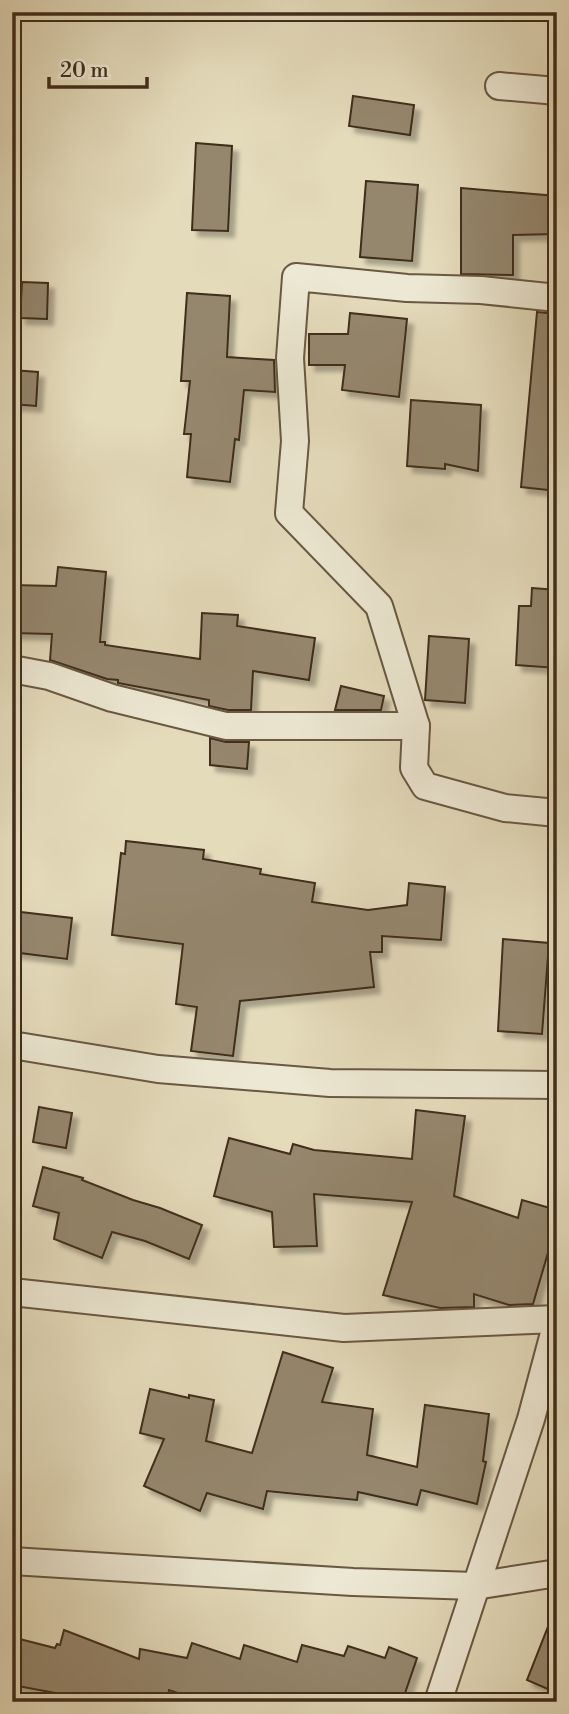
<svg xmlns="http://www.w3.org/2000/svg" width="569" height="1714" font-family="'Libre Bodoni',serif">
<style>
.building{fill:#95876e;stroke:#402d1b;stroke-width:2;filter:url(#shadow)}
.lines{fill:none;stroke-linecap:round;stroke-linejoin:round}
.minor-casing{stroke:#695843;stroke-width:30}
.minor{stroke:#ede8d3;stroke-width:26}
</style>
<defs>
<filter id="shadow"><feDropShadow dx="6" dy="6" stdDeviation="2" flood-color="#0004"/></filter>
</defs>
<rect width="100%" height="100%" fill="#e4dbbb"/>
<filter id="stains"><feTurbulence type="fractalNoise" baseFrequency=".00286" numOctaves="4"/><feColorMatrix values="0 0 0 0 .2 0 0 0 0 .09 0 0 0 0 .02 0 0 0 .5 -.17"/></filter>
<radialGradient id="worn" r=".72"><stop offset=".6" stop-color="#630" stop-opacity="0"/><stop offset="1" stop-color="#630" stop-opacity=".3"/></radialGradient>
<g class="building">
<polygon points="353,96 414,105 410,135 349,126"/>
<polygon points="196,143 232,146 228,231 192,230"/>
<polygon points="366,181 418,185 412,261 360,257"/>
<polygon points="461,188 557,196 557,234 513,235 513,275 461,274"/>
<polygon points="22,282 48,283 47,319 20,318"/>
<polygon points="187,293 230,296 227,357 274,360 275,392 244,390 239,440 235,439 230,482 187,477 191,434 184,434 190,381 181,381"/>
<polygon points="537,312 557,314 557,491 521,487"/>
<polygon points="350,313 407,319 399,397 342,390 345,365 309,365 309,334 348,334"/>
<polygon points="12,370 38,372 36,406 12,404"/>
<polygon points="411,400 481,405 478,471 445,464 445,469 407,466"/>
<polygon points="58,567 106,572 100,642 105,642 105,645 200,659 202,613 238,615 237,626 315,638 309,680 253,671 251,710 228,710 209,706 209,700 118,683 118,680 107,679 50,660 52,634 12,633 12,585 56,586"/>
<polygon points="532,588 557,590 557,668 516,665 519,606 531,606"/>
<polygon points="429,636 469,639 465,703 425,700"/>
<polygon points="341,686 384,696 381,710 335,710"/>
<polygon points="210,738 226,742 249,742 247,769 210,765"/>
<polygon points="126,841 204,850 203,859 261,869 260,874 315,883 312,902 368,910 407,905 409,883 445,887 441,940 382,936 382,952 370,952 374,987 240,1001 233,1056 191,1051 197,1007 176,1004 183,944 112,935 121,853 125,854"/>
<polygon points="12,911 72,918 67,959 12,952"/>
<polygon points="503,939 549,943 542,1034 498,1031"/>
<polygon points="39,1107 72,1113 66,1148 33,1142"/>
<polygon points="416,1110 465,1116 454,1196 518,1218 522,1200 557,1210 557,1222 533,1304 509,1305 474,1294 474,1307 440,1308 383,1295 412,1202 314,1194 317,1246 274,1247 272,1212 214,1196 229,1138 290,1154 293,1144 314,1150 412,1159"/>
<polygon points="43,1167 83,1178 82,1180 133,1200 160,1208 202,1225 189,1259 145,1241 112,1232 102,1258 54,1239 59,1213 33,1206"/>
<polygon points="283,1352 333,1368 322,1402 373,1409 367,1455 417,1467 425,1405 489,1414 483,1461 486,1462 477,1504 421,1490 417,1505 358,1492 357,1500 267,1491 263,1509 207,1493 200,1511 144,1486 164,1439 140,1433 150,1389 189,1398 189,1395 214,1400 206,1441 252,1453"/>
<polygon points="555,1609 557,1610 557,1673 550,1690 527,1680"/>
<polygon points="64,1630 139,1659 140,1649 187,1658 192,1643 240,1659 244,1645 297,1662 302,1645 344,1656 348,1646 385,1658 389,1647 417,1658 402,1702 287,1702 265,1696 263,1702 243,1702 214,1693 212,1702 204,1702 169,1690 167,1702 161,1702 77,1697 12,1685 12,1637 55,1648 57,1644 60,1645"/>
</g>
<g class="lines">
<defs>
<g id="minor">
<polyline points="499,86 557,91"/>
<polyline points="557,298 481,290 407,288 296,277 290,358 295,441 289,513 379,606 416,726 414,768 425,786 505,808 557,813"/>
<polyline points="12,669 49,676 112,698 226,726 416,726"/>
<polyline points="12,1045 158,1069 330,1083 557,1085"/>
<polyline points="12,1292 344,1328 557,1319"/>
<polyline points="12,1561 353,1582 475,1586 557,1573"/>
<polyline points="438,1702 531,1419 557,1322"/>
</g>
</defs>
<use href="#minor" class="minor-casing"/>
<use href="#minor" class="minor"/>
</g>
<rect width="569" height="1714" fill="none" stroke="#e4dbbb" stroke-width="42"/>
<rect x="14" y="14" width="541" height="1686" fill="none" stroke="#402d1b" stroke-width="3.5"/>
<rect x="21" y="21" width="527" height="1672" fill="none" stroke="#402d1b" stroke-width="2"/>
<path d="M49 77v10h98v-10" fill="none" stroke="#402d1b" stroke-width="3.5"/>
<text x="60" y="77" font-size="21" fill="#402d1b" stroke="#ede8d3" stroke-width="5" paint-order="stroke">20 m</text>
<rect width="100%" height="100%" filter="url(#stains)"/>
<rect width="100%" height="100%" fill="url(#worn)"/>
</svg>
